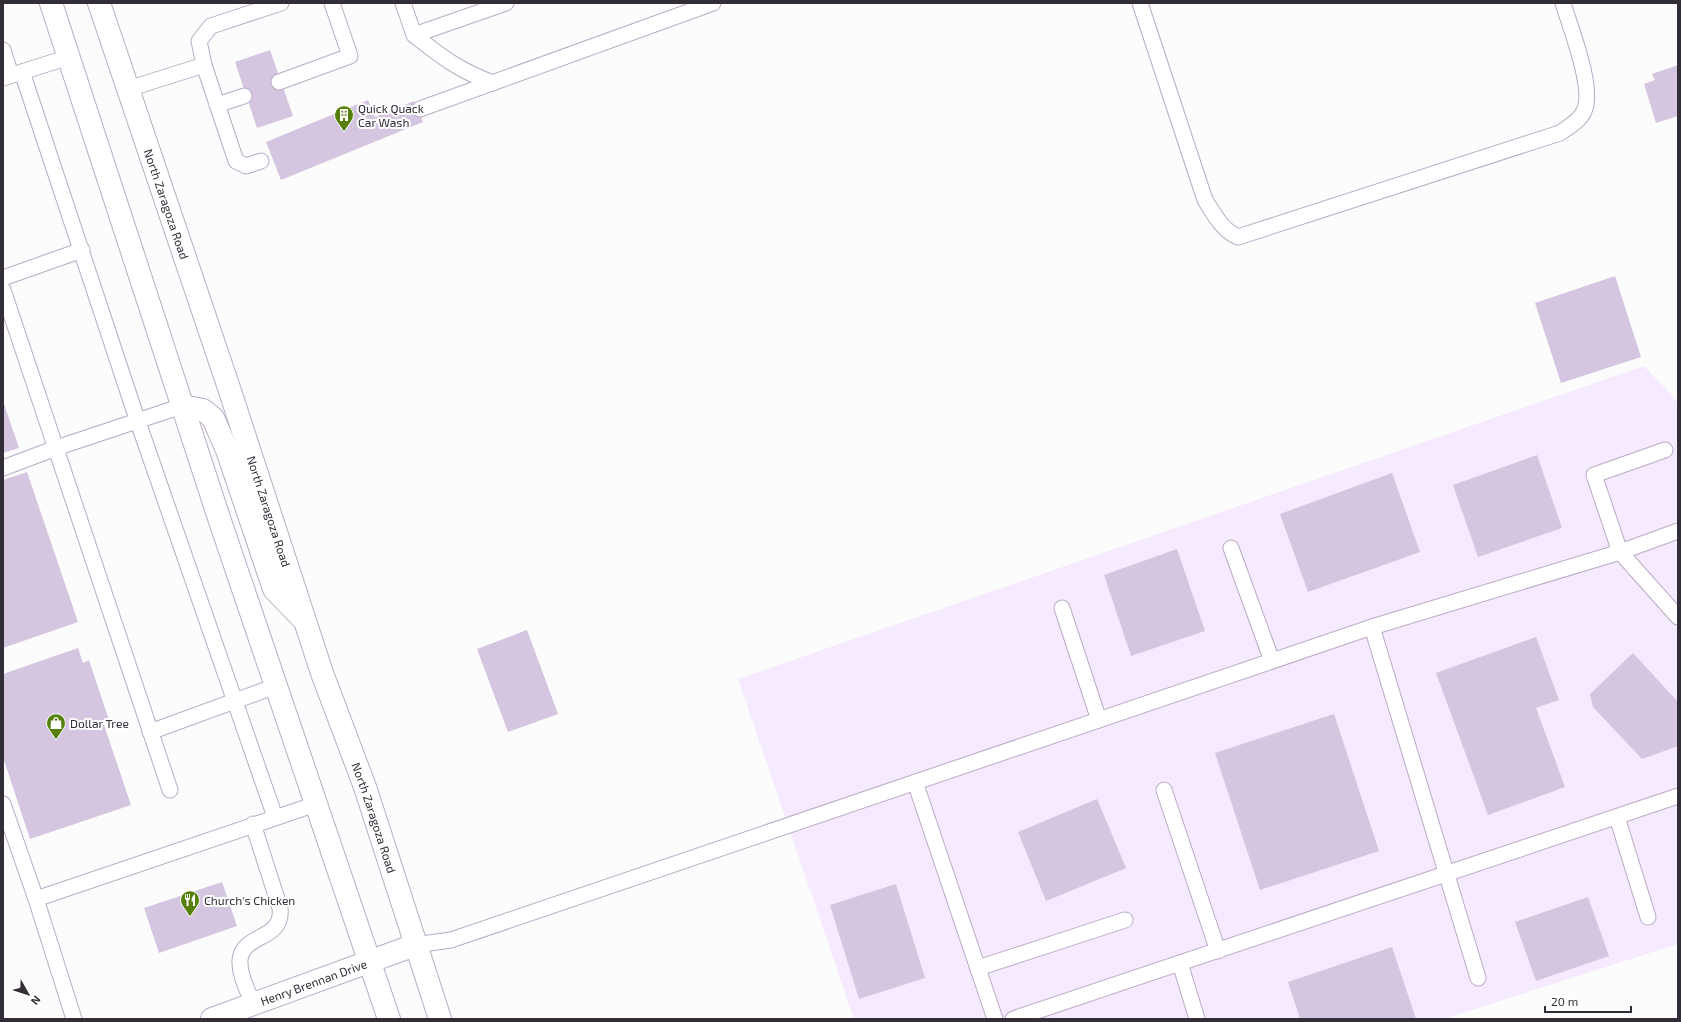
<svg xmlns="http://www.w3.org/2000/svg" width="1681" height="1022" font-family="'Exo 2',sans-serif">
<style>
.built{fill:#f5eaff}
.building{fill:#d4c5e0}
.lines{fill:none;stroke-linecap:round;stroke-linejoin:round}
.lane-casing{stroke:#b9abc5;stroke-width:17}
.secondary-casing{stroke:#b9abc5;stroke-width:24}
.lane{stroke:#fff;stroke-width:15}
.secondary{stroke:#fff;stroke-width:22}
.labels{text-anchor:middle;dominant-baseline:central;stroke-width:4;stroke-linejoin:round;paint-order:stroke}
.poi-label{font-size:12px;fill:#322d37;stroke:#fff;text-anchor:start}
.street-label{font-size:12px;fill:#322d37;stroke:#fff}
</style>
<rect width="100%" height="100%" fill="#fcfcfc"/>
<polygon class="built" points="1644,366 1678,402 1678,944 1444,1019 854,1019 738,679"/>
<g class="building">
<polygon points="270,50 293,116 257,128 235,62"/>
<polygon points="1678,65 1678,116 1656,123 1644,84 1655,80 1652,74"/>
<polygon points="368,100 375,117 414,101 423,122 281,180 266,142"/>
<polygon points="1615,276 1641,357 1561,383 1535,303"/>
<polygon points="3,401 19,448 3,453"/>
<polygon points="1537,455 1562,528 1478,557 1453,485"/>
<polygon points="27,472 78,622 3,648 3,480"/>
<polygon points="1392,473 1420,552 1308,592 1280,514"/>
<polygon points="1177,549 1205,631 1131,656 1104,575"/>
<polygon points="527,630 558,714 508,732 477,649"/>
<polygon points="1536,637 1559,700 1536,708 1565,787 1488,815 1436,673"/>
<polygon points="78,648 83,663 89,660 109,720 103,722 131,805 30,839 3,757 3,674"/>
<polygon points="1633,653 1678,702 1678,746 1642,759 1593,707 1590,694"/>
<polygon points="1334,714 1379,851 1260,890 1215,753"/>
<polygon points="1097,799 1126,868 1046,901 1018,832"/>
<polygon points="222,882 237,926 159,953 144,908"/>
<polygon points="896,884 925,978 859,999 830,905"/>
<polygon points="1588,897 1609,956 1536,981 1515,922"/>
<polygon points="1392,947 1416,1019 1300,1019 1288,982"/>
</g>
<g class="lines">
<defs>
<g id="lane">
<polyline points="403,3 414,35 506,3"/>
<path d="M1140,3L1205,200C1214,214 1222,230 1238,237L1560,133C1568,127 1580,121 1584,111C1595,89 1570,27 1563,3"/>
<path d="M414,35C442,57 458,70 493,83"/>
<polyline points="3,50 11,75"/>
<polyline points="204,65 236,161 246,166 261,161"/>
<polyline points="22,72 137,419 275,817"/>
<polyline points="3,78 69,57"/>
<polyline points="279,82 350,56 332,3"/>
<polyline points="128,89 204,65 199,41 211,26 281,3"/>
<polyline points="217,105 244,96"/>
<polyline points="420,109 713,3"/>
<polyline points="3,278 82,250"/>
<polyline points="3,290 170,790"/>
<polyline points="1665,450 1594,475 1620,552 1678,617"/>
<polyline points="3,468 56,448 182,406"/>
<polyline points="1231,548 1272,661"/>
<polyline points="1062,608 1099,720"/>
<polyline points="1372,627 1478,978"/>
<polyline points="150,732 276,686"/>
<polyline points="915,782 995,1019"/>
<polyline points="1164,790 1218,951"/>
<polyline points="3,804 36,899"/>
<polyline points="1617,817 1648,917"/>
<path d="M253,824L280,908C284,941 242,933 240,960C239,975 248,991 253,1004"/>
<polyline points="415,945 451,940 1372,627 1620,552 1678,531"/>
<polyline points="1180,963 1197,1019"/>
<polyline points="978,968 1125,920"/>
<polyline points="74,1019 36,899 316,804"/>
<polyline points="1013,1019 1678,796"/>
</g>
<g id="secondary">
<polyline points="51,3 219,518 389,1019"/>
<path id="s1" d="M99,3L229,388L322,673L365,787L440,1019"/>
<polyline points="182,406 203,410 213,418 227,450 274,589 301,617"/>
<path id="s2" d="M212,1019L415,945"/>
</g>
</defs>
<use href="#lane" class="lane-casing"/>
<use href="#secondary" class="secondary-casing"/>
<use href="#lane" class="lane"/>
<use href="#secondary" class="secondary"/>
</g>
<defs>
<symbol id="building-pin" viewBox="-11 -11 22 30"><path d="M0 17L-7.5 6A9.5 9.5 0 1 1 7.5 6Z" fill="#55810a" stroke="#fff"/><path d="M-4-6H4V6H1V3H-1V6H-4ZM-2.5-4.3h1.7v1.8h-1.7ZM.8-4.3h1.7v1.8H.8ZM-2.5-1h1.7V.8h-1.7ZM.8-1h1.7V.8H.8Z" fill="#fff"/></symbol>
<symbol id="shop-pin" viewBox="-11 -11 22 30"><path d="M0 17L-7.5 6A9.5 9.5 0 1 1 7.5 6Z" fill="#55810a" stroke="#fff"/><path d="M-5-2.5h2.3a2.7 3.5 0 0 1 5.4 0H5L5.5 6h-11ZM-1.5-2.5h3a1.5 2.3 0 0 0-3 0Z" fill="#fff"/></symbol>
<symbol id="restaurant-pin" viewBox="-11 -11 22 30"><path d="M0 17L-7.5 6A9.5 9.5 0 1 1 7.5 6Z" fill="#55810a" stroke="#fff"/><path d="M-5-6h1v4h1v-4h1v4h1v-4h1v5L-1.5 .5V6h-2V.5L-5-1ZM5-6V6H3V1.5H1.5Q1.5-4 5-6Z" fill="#fff"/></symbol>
</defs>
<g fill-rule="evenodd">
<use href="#building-pin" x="333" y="104" width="22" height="30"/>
<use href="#shop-pin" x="45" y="712" width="22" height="30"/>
<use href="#restaurant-pin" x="179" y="889" width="22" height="30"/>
</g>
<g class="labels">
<g class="poi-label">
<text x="358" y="108">Quick Quack<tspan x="358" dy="14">Car Wash</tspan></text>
<text x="70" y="723">Dollar Tree</text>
<text x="204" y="900">Church's Chicken</text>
</g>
<g class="street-label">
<text stroke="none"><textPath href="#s1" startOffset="212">North Zaragoza Road</textPath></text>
<text stroke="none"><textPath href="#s1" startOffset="536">North Zaragoza Road</textPath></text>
<text stroke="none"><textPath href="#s1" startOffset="860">North Zaragoza Road</textPath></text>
<text stroke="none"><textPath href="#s2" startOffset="108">Henry Brennan Drive</textPath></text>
</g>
</g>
<rect width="1681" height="1022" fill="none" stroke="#322d37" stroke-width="8"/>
<g transform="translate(28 994) rotate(129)" stroke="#ffffff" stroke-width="3" paint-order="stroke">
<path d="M0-3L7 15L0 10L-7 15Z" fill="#322d37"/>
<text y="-6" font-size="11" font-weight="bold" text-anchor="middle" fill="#322d37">N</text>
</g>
<path d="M1545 1006v6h86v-6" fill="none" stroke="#322d37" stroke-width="2"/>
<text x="1551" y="1006" font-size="12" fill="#322d37" stroke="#ffffff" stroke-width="3" paint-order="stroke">20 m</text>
</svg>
